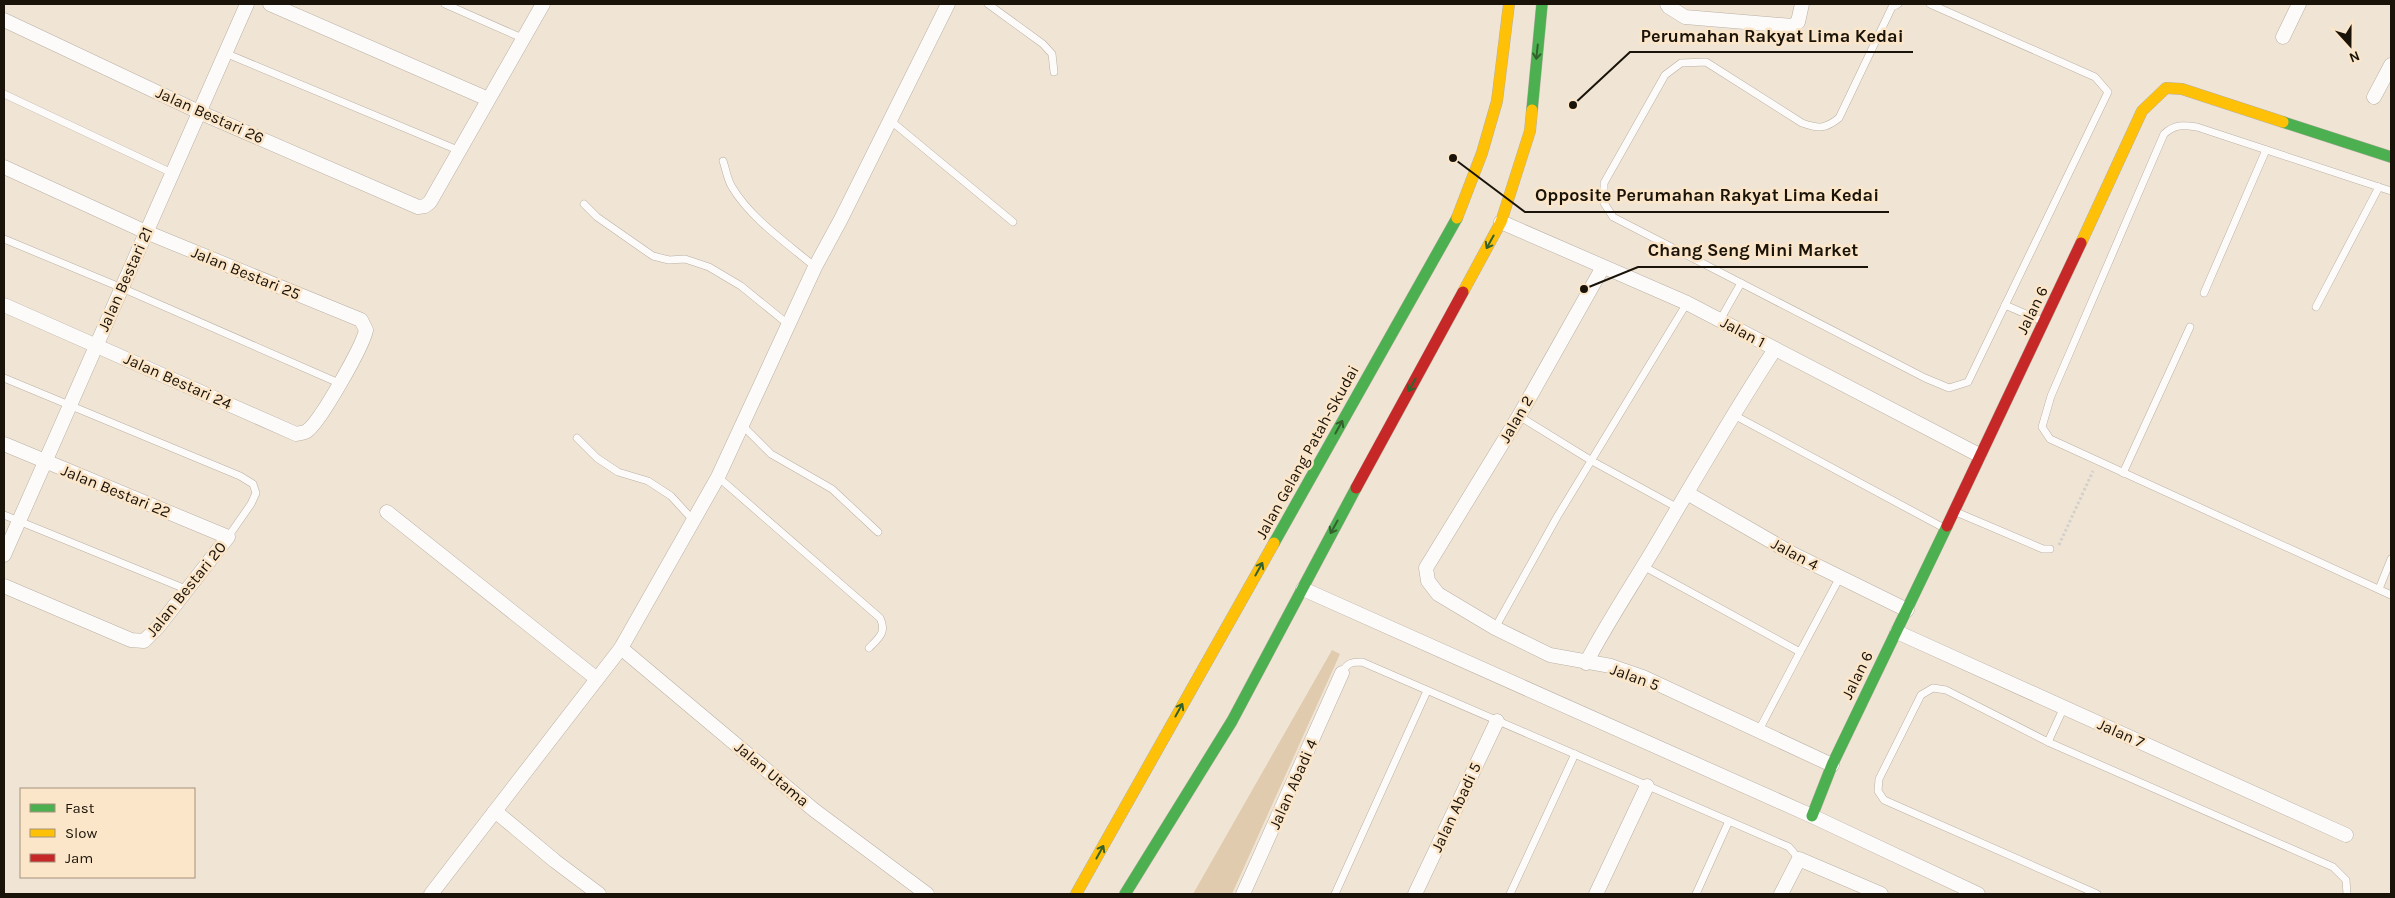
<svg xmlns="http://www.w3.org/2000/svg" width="2395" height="898" font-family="Karla,sans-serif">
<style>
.green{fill:#e0cbae}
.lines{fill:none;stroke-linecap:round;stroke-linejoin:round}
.lane-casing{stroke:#b9b0a4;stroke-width:8}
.street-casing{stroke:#b9b0a4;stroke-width:15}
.fast-casing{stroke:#b9b0a4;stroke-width:12}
.slow-casing{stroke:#b9b0a4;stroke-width:12}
.jam-casing{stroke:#b9b0a4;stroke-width:12}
.path{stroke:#d3d0cc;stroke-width:3;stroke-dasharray:2.5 2.5;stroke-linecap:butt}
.lane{stroke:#fdfbf9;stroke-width:7}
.street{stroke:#fdfbf9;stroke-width:14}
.fast{stroke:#4caf50;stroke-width:11}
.slow{stroke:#ffc107;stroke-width:11}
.jam{stroke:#c62828;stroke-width:11}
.oneway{stroke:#33612c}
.labels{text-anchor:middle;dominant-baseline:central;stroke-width:5;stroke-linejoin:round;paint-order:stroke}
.street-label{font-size:16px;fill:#1a1309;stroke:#fce6c9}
.leader{fill:none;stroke:#1a1309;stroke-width:2}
.callout-dot{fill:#1a1309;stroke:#fce6c9;stroke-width:2}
.callout-label{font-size:18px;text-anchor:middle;font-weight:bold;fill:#1a1309;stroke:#fce6c9;stroke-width:5;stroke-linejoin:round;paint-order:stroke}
</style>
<rect width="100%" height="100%" fill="#f0e5d5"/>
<polygon class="green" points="1332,650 1340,654 1232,894 1193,894"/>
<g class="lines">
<defs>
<g id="lane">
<polyline points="445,4 522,38"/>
<polyline points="988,4 1043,44 1052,54 1054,72"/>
<polyline points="225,53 460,151"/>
<polyline points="4,94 172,173"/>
<polyline points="891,121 1013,222"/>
<path d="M723,161C726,169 727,179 732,187C751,219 787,243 815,267"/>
<path d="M2391,191L2197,127C2183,125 2175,124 2164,134L2051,396L2042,427L2050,439L2391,595"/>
<polyline points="584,204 597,217 653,256 669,260 685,259 709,267 741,286 789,325"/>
<polyline points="4,239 122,288 341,384"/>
<polyline points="1741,283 1925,378 1949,388 1968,382 2108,92 2095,77 1930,4"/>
<polyline points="2204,293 2266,150"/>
<polyline points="2005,305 2042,321"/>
<polyline points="2316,307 2379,187"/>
<path d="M1720,320L1741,283L1613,217L1604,203V183L1665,75L1681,63L1706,62L1802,123C1819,129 1825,129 1839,118L1892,7L1898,4"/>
<polyline points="4,378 240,476 253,484 256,493 251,504 228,537"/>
<polyline points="1732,414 1944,528"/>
<polyline points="1519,416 1592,461 1678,508"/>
<polyline points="743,426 771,454 832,489 878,532"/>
<polyline points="577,438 597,458 618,472 648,481 671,496 693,520"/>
<polyline points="2123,473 2190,327"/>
<path d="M718,477L880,618C887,632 879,638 869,648"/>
<polyline points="1956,512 2043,549 2050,549"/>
<polyline points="4,515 188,590"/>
<polyline points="1643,566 1800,652 1840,577"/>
<polyline points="2379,589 2391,559"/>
<polyline points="1495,628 1557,517 1687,303"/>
<path d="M1342,673C1347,663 1351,662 1362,662L1789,847L1799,859"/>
<polyline points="1759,730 1800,652"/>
<polyline points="2048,742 2064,707"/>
<polyline points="1335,894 1427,691"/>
<polyline points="1510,894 1575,754"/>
<polyline points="1696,894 1729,821"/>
<polyline points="2097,894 1884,800 1878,791 1879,779 1921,695 1933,688 1946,690 2048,742 2333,867 2346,880 2347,894"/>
</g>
<g id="street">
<polyline points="270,4 488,99"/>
<polyline points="1667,4 1669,7 1685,17 1793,26 1798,22 1802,4"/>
<polyline points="4,20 199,112 418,207 425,206 430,202 543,4"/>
<polyline points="2283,37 2299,4"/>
<polyline points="2374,97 2391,65"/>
<path d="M4,167L146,232L361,320L366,330C363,346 320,422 307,431C304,433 300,433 296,434L4,305"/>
<polyline points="1501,222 1687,303 1979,455"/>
<polyline points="1603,267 1519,416 1426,568 1428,581 1438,594 1495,628 1550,655 1611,666 1643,677 1832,765"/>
<polyline points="4,444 228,537 158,627 144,641 131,640 4,586"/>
<polyline points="1687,493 1793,554 1907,610"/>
<polyline points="387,512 597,679"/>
<polyline points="4,555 247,4"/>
<polyline points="1303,589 1812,816 1978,894"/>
<polyline points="1897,632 2346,835"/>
<polyline points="621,648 814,810 927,894"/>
<path d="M1586,663C1609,619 1637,578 1662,535C1699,472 1735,410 1775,349"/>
<polyline points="495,811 555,861 599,894"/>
<polyline points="431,894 621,648 718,477 815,267 841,219 948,4"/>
<polyline points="1243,894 1342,673"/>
<polyline points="1415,894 1497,721"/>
<polyline points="1596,894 1647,786"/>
<polyline points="1781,894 1799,859 1881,894"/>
</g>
<g id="fast">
<polyline points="1532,110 1542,4"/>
<polyline points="2283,122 2391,157"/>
<polyline points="1274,543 1457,218"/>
<polyline points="1812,816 1832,765 1947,526"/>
<polyline points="1125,894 1232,721 1356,488"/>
</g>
<g id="slow">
<polyline points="1457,218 1482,153 1497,101 1509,4"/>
<polyline points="2081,243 2142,111 2166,88 2182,89 2283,122"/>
<polyline points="1463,292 1501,222 1530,131 1532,110"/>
<polyline points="1076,894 1274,543"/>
</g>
<g id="jam">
<polyline points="1356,488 1463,292"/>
<polyline points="1947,526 2081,243"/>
</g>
</defs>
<use href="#lane" class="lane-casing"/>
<use href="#street" class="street-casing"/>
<use href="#fast" class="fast-casing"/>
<use href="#slow" class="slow-casing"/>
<use href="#jam" class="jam-casing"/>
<polyline class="path" points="2059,545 2093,471"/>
<use href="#lane" class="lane"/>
<use href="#street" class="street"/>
<use href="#fast" class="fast"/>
<use href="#slow" class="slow"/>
<use href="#jam" class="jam"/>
</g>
<defs><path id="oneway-shaft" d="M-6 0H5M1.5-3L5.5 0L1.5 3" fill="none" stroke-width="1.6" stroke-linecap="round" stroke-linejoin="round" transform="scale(1.25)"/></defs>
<g class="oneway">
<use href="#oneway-shaft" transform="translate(1537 52) rotate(96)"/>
<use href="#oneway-shaft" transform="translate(1490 242) rotate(119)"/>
<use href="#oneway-shaft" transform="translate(1412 385) rotate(119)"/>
<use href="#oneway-shaft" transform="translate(1339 427) rotate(-61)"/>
<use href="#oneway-shaft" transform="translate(1334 527) rotate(119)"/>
<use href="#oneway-shaft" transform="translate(1259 569) rotate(-61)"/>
<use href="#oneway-shaft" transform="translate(1179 710) rotate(-61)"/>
<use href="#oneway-shaft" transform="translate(1100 852) rotate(-61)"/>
</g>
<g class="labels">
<g class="street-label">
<text transform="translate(210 115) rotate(24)">Jalan Bestari 26</text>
<text transform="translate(246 273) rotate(22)">Jalan Bestari 25</text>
<text transform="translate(125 279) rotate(-66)">Jalan Bestari 21</text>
<text transform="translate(2032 310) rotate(-64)">Jalan 6</text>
<text transform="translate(1743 332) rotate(28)">Jalan 1</text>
<text transform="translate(178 381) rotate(24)">Jalan Bestari 24</text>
<text transform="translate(1516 419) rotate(-60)">Jalan 2</text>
<text transform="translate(1307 452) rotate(-61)">Jalan Gelang Patah-Skudai</text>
<text transform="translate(116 491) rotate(22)">Jalan Bestari 22</text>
<text transform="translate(1795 554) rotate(28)">Jalan 4</text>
<text transform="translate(186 589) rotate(-51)">Jalan Bestari 20</text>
<text transform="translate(1857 675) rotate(-64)">Jalan 6</text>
<text transform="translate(1635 677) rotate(20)">Jalan 5</text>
<text transform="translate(2121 733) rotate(24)">Jalan 7</text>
<text transform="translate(772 774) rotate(40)">Jalan Utama</text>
<text transform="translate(1293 784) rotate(-66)">Jalan Abadi 4</text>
<text transform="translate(1456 807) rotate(-65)">Jalan Abadi 5</text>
</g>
</g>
<path class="leader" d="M1573 105L1630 52H1913M1453 158L1525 212H1889M1584 289L1638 267H1868"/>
<g class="callout-dot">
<circle cx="1573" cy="105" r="5"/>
<circle cx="1453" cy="158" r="5"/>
<circle cx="1584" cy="289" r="5"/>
</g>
<g class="callout-label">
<text x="1772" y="42">Perumahan Rakyat Lima Kedai</text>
<text x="1707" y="201">Opposite Perumahan Rakyat Lima Kedai</text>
<text x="1753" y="256">Chang Seng Mini Market</text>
</g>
<rect width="2395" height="898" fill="none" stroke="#1a1309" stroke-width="10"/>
<rect x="20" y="788" width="175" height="90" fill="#fce6c9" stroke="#a2927c"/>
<rect x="30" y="804" width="25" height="8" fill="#4caf50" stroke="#a2927c"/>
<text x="65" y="813" font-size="15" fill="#1a1309">Fast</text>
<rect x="30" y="829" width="25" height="8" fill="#ffc107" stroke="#a2927c"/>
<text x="65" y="838" font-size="15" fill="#1a1309">Slow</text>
<rect x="30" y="854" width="25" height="8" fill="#c62828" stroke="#a2927c"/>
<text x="65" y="863" font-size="15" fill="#1a1309">Jam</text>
<g transform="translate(2350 45) rotate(159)" stroke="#fce6c9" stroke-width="4" paint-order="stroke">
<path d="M0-4L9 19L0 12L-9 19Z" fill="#1a1309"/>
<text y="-8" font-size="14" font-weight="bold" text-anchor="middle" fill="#1a1309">N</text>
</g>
</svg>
